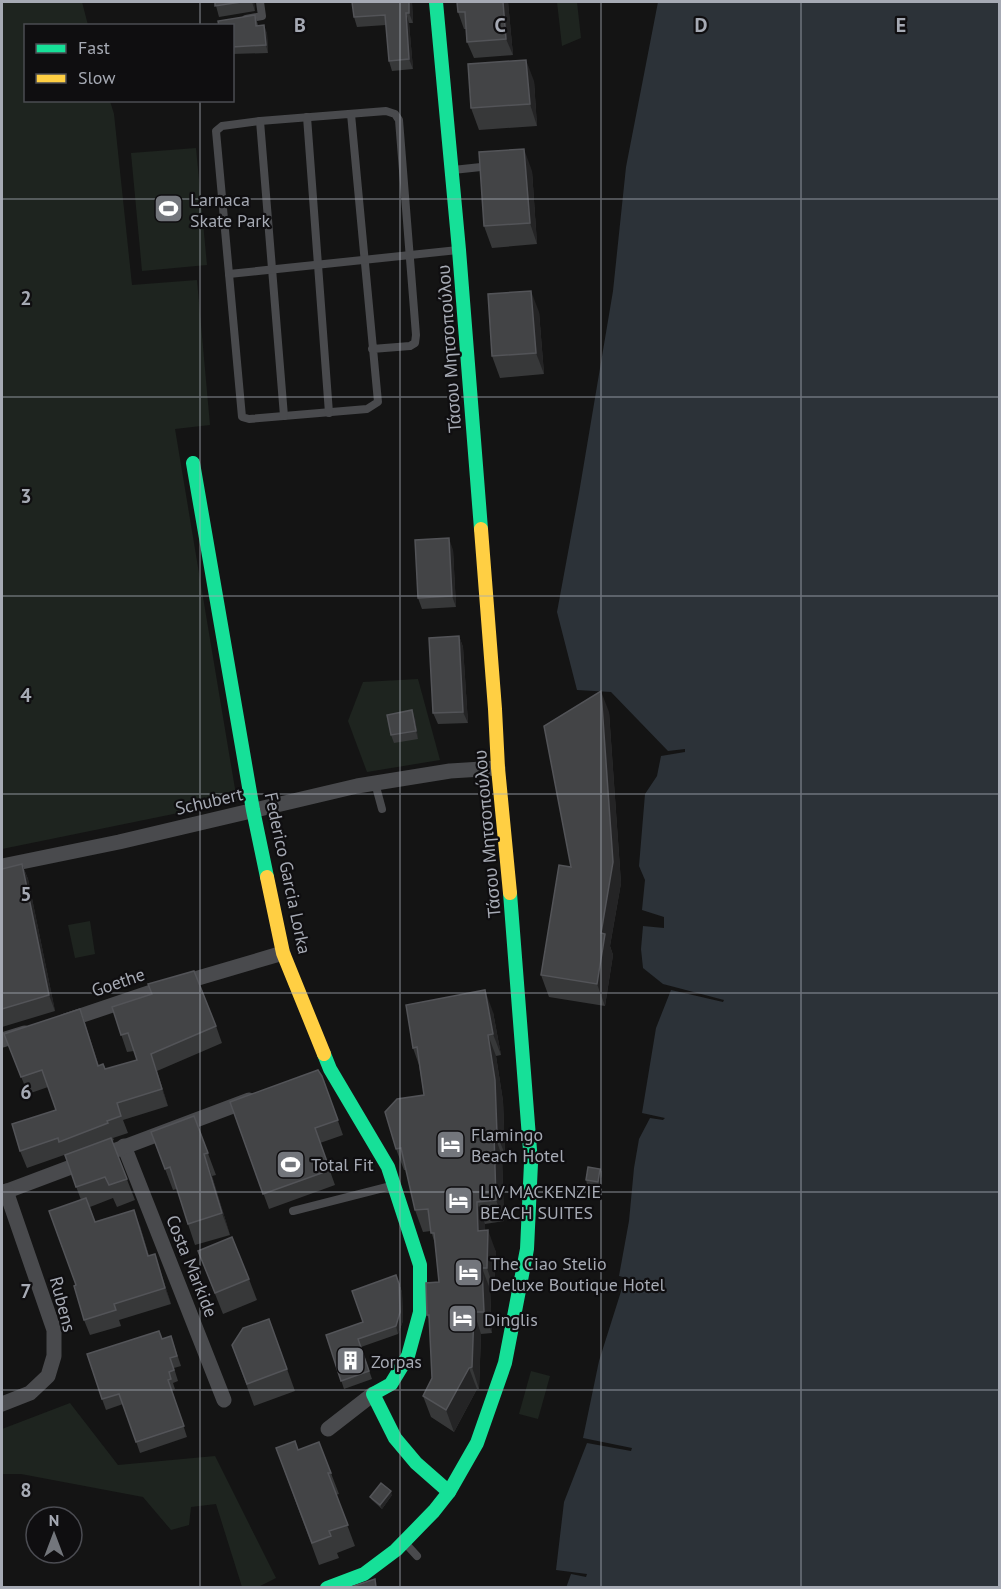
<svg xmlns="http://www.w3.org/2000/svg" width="1001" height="1589" font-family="'PT Sans',sans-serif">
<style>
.green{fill:#1e241f}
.water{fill:#2c3238}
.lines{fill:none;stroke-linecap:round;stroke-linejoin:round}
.lane{stroke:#494a4d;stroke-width:8}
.street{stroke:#494a4d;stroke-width:15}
.fast{stroke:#16e098;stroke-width:14}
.slow{stroke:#ffcf43;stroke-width:14}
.wall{fill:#373839}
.shaded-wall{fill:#242425}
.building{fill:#434446;stroke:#535458;stroke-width:1.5}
.grid{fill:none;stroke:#a6aab4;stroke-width:1.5;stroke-opacity:0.55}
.labels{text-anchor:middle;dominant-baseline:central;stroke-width:4.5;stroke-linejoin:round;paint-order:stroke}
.poi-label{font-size:18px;fill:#a6aab4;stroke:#0f0e10;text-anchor:start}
.street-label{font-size:18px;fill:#a6aab4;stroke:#0f0e10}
.grid-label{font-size:20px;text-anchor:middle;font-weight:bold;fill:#a6aab4;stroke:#0f0e10;stroke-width:4.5;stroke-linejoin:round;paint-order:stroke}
</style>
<rect width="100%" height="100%" fill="#141414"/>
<g class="green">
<polygon points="2,2 82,2 88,25 26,26 26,100 110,101 114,114 132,285 197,280 210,425 175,429 237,801 2,849"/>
<polygon points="557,2 577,2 581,38 562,46"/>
<polygon points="196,148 207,265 142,271 131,153"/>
<polygon points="418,679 440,760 367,772 348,721 363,682"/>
<polygon points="90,921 95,954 75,958 68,925"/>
<polygon points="531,1371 550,1376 538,1419 519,1414"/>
<polygon points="70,1403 118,1465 215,1456 276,1578 258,1587 242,1587 216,1504 191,1507 189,1525 171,1530 143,1497 21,1474 2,1474 2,1429"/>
</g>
<polygon class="water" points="658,2 999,2 999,1587 566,1588 571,1574 586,1577 587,1574 556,1570 564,1502 587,1443 631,1451 632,1448 583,1438 599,1361 624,1282 640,1283 639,1281 619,1276 629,1221 634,1168 639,1139 650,1118 663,1120 665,1118 642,1113 656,1028 671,990 723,1002 724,1000 663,984 643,968 641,949 643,926 664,928 664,917 642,910 645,880 639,866 645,794 657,776 661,756 685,752 685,749 668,751 611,692 577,690 557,612 579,493 613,291 626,167"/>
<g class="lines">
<g class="lane">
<polyline points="246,19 262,16 260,2"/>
<polyline points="351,114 378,402 367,409 249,419 242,417 216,131 222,126 260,121 386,111 395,114 399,120 416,335 415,343 410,346 372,349"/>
<polyline points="307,117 329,413"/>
<polyline points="260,121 284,416"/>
<polyline points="453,170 481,167"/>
<polyline points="229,274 458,250"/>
<polyline points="375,783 382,809"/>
<polyline points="293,1211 391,1186"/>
<polyline points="406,1544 417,1556"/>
</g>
<g class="street">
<polyline points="2,866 119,842 357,786 450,771 498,768"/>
<polyline points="65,1021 154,991 283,953"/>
<polyline points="2,1040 25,1033"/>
<polyline points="124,1146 224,1400"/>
<polyline points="2,1193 249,1100"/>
<polyline points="2,1404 30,1393 48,1376 54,1356 54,1330 6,1191"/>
<polyline points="328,1429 373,1394"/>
</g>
<g class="fast">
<polyline points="436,2 459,250 481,529"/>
<polyline points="193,463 253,810 267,877"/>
<polyline points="324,1054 330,1069 388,1167 420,1265 420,1312 408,1356 391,1384 373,1394 395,1438 416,1463 449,1492"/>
<polyline points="327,1588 364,1574 396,1550 434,1511 449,1492 477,1443 505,1363 527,1249 531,1163 510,893"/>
</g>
<g class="slow">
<polyline points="481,529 495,709 498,768 510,893"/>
<polyline points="267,877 283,953 324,1054"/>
</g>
</g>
<g class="wall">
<polygon points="215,2 254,2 255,11 219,17"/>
<polygon points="412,2 413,23 409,23 413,69 392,71 389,61 386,25 357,27 354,17"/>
<polygon points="457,2 508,2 513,55 474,58 467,42 467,29 464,29 458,12"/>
<polygon points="255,15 258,25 267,33 268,53 232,54 232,26"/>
<polygon points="534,81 537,126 479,130 471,108"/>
<polygon points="532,171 537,244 492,248 484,226"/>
<polygon points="539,312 544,374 500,378 492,356"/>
<polygon points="453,550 456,607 422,609 418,598"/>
<polygon points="459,636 463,647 468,723 438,724 433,713"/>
<polygon points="609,712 621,883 610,946 613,955 605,1006 549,997 541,975 571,867"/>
<polygon points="415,718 418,739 394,743 391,735"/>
<polygon points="22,864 28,879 55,1011 2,1027 2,869"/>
<polygon points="112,1007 216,1026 222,1043 157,1071 168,1106 123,1120 128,1133 113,1138 114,1140 112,1141 135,1200 117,1207 113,1198 90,1207 95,1222 140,1226 149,1256 155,1254 171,1304 119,1320 121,1326 90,1335 84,1320 76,1285 81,1200 66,1159 64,1155 27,1168 20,1151 56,1110 48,1087 28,1094 4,1034 80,1009 99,1066 105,1069 137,1060 134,1051 127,1052"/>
<polygon points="493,1012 501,1055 496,1056 503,1101 505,1155 502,1156 504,1221 485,1224 485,1231 496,1252 494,1289 490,1289 492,1333 481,1334 479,1389 477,1389 454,1432 431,1417 423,1396 432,1378 430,1321 427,1315 439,1282 435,1244 431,1231 423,1232 415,1210 406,1170 404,1170 396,1149 424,1095 419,1065 413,1048"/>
<polygon points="322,1076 343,1135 320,1143 335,1185 269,1209 230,1102"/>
<polygon points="194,1116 216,1175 212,1176 230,1235 195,1245 188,1224 177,1189 173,1190 151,1132"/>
<polygon points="600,1169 602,1172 600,1185 587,1184 586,1180"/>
<polygon points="198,1251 249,1279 257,1300 223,1314"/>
<polygon points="396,1275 402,1292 403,1321 398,1334 361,1347 372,1379 344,1389 326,1335 363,1322"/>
<polygon points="269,1319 295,1391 254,1406 232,1345"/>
<polygon points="171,1336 181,1366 174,1368 178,1381 173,1383 175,1389 172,1390 187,1437 140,1453 123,1404 106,1410 102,1399 162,1339"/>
<polygon points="319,1442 339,1494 336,1495 355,1546 337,1553 339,1558 319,1565 276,1448 298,1450"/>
<polygon points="392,1495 382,1509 372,1500 370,1497"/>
</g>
<g class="shaded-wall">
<polygon points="252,2 254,2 255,11"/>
<polygon points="409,2 412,2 413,23 409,13"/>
<polygon points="503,2 508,2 513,55 506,39"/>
<polygon points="406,13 409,23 413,69 409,59"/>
<polygon points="264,25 267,33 268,53 266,45"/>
<polygon points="526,60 534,81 537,126 530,104"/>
<polygon points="524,149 532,171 537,244 530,223"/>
<polygon points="531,291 539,312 544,374 536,353"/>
<polygon points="449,538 453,550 456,607 452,596"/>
<polygon points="459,636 463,647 468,723 463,712"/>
<polygon points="601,691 609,712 621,883 610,946 613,955 605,1006 597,984 601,933"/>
<polygon points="412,710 415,718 418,739 416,731"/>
<polygon points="22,864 28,879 55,1011 49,995"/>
<polygon points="485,990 493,1012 501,1055 493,1034"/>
<polygon points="80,1009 86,1026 104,1083 98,1066"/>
<polygon points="488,1035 496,1056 503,1101 505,1155 497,1134"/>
<polygon points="151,1054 157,1071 168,1106 162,1089"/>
<polygon points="494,1134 502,1156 504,1221 496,1200"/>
<polygon points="204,1154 212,1176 230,1235 222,1213"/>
<polygon points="600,1169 602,1172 600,1185 598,1182"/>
<polygon points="477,1202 485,1224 486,1253 478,1231"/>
<polygon points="134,1210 140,1226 154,1272 148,1256"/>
<polygon points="488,1230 496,1252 494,1289 487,1268"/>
<polygon points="155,1254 160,1270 171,1304 165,1288"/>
<polygon points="482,1268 490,1289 492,1333 484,1312"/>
<polygon points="399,1284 402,1292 403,1321 398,1334 396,1326"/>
<polygon points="474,1312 481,1334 479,1389 472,1367"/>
<polygon points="469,1368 477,1389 454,1432 446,1410"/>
<polygon points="391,1491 392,1495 382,1509 380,1505"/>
</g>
<g class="building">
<polygon points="215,2 241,2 215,6"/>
<polygon points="352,2 409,2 409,13 406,13 409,59 389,61 385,15 354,17"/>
<polygon points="457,2 503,2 506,39 467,42 465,12 458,12"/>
<polygon points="255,15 256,26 264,25 266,45 232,47 232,26 219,26 218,21"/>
<polygon points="526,60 530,104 471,108 468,64"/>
<polygon points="524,149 530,223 484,226 479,152"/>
<polygon points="531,291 536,353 492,356 488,294"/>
<polygon points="449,538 452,596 418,598 415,540"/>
<polygon points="459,636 463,712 433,713 429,638"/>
<polygon points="601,691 613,862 601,933 605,934 597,984 541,975 559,865 571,867 544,726"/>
<polygon points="412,710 416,731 391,735 387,715"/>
<polygon points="22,864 49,995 2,1009 2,869"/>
<polygon points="194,971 216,1026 151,1054 162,1089 117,1103 121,1116 107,1121 108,1123 59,1142 58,1138 20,1151 12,1124 56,1110 42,1070 21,1077 4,1034 80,1009 98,1066 103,1064 105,1069 137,1060 128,1033 121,1035 112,1007 152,994 148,984"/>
<polygon points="485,990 493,1034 488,1035 495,1080 497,1134 494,1134 496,1200 477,1202 478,1231 488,1230 487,1268 482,1268 484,1312 474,1312 472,1367 469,1368 446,1410 423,1396 432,1378 429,1315 427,1315 426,1283 439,1282 434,1233 431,1233 428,1209 415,1210 401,1148 396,1149 385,1112 397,1099 424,1095 417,1047 413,1048 406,1005"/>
<polygon points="318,1070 322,1076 338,1120 315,1128 330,1170 263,1194 230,1102"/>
<polygon points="194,1116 208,1153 204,1154 222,1213 188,1224 170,1167 165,1169 151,1132"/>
<polygon points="111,1138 127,1179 109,1185 105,1177 76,1187 65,1155"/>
<polygon points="588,1167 600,1169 598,1182 586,1180"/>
<polygon points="86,1198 95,1222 134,1210 148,1256 155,1254 165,1288 114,1304 116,1310 84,1320 74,1286 76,1285 49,1211"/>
<polygon points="232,1237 249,1279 215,1293 198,1251"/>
<polygon points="396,1275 399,1284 400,1312 396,1326 358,1339 369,1371 341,1381 326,1335 363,1322 352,1291"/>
<polygon points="269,1319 287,1369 247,1384 232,1345 243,1328"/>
<polygon points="159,1331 162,1339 171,1336 177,1356 170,1358 174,1370 169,1372 171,1379 168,1380 184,1426 136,1442 119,1394 102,1399 87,1354"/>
<polygon points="295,1441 298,1450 319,1442 331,1473 328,1473 348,1525 329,1531 331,1536 312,1543 276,1448"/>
<polygon points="381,1483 391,1491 380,1505 370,1497"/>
<polygon points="375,1579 376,1587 351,1587"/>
</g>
<path class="grid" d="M200,2V26M400,2V1588M601,2V1588M801,2V1588M200,100V1588M2,199H1000M2,397H1000M2,596H1000M2,794H1000M2,993H1000M2,1192H1000M2,1390H1000"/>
<defs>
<symbol id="stadium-square" viewBox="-11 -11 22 22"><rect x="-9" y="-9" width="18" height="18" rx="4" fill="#73767c" stroke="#0f0e10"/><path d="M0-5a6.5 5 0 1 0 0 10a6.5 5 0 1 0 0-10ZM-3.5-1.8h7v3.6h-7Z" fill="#fff"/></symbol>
<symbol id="hotel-square" viewBox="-11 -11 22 22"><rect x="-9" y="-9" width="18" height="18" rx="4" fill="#73767c" stroke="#0f0e10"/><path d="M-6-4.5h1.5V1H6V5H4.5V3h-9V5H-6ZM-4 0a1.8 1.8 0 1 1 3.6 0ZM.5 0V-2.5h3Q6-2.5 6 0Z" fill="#fff"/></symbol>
<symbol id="building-square" viewBox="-11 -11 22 22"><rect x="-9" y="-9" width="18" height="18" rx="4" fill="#73767c" stroke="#0f0e10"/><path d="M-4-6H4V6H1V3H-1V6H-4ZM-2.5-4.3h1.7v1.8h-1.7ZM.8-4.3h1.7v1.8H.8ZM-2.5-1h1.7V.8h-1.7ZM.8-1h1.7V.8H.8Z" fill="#fff"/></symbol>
</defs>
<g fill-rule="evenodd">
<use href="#stadium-square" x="152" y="192" width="33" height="33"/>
<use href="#hotel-square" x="434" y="1128" width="33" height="33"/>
<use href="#stadium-square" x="274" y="1148" width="33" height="33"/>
<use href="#hotel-square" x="442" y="1184" width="33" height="33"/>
<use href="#hotel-square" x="452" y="1256" width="33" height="33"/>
<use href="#hotel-square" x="446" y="1302" width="33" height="33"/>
<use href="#building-square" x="334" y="1344" width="33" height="33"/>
</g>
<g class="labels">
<g class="poi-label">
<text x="190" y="199">Larnaca<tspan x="190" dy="21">Skate Park</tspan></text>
<text x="471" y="1134">Flamingo<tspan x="471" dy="21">Beach Hotel</tspan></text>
<text x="311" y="1164">Total Fit</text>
<text x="480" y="1191">LIV MACKENZIE<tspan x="480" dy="21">BEACH SUITES</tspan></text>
<text x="490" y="1263">The Ciao Stelio<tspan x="490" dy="21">Deluxe Boutique Hotel</tspan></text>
<text x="484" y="1319">Dinglis</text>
<text x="371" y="1361">Zorpas</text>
</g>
<g class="street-label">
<text transform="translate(449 349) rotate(-94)">Τάσου Μητσοπούλου</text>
<text transform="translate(209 801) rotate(-13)">Schubert</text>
<text transform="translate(487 834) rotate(-95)">Τάσου Μητσοπούλου</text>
<text transform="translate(288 873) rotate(78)">Federico Garcia Lorka</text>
<text transform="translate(118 982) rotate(-19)">Goethe</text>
<text transform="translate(192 1266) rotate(68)">Costa Markide</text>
<text transform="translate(63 1304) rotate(75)">Rubens</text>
</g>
</g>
<g class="grid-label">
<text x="300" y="32">B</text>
<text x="500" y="32">C</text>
<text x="701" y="32">D</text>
<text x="901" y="32">E</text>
<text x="26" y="305">2</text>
<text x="26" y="503">3</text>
<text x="26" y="702">4</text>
<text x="26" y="901">5</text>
<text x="26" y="1099">6</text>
<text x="26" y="1298">7</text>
<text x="26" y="1497">8</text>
</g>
<rect width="1001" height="1589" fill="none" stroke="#a6aab4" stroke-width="6"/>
<rect x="24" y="24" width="210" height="78" fill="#0f0e10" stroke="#4b4c52" stroke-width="1.5"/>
<rect x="36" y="44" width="30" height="9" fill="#16e098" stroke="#4b4c52" stroke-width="1.5"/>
<text x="78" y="54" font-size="18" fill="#a6aab4">Fast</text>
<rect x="36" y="74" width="30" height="9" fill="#ffcf43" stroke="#4b4c52" stroke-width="1.5"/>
<text x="78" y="84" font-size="18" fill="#a6aab4">Slow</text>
<g transform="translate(54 1535)"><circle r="28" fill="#0f0e10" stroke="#4b4c52" stroke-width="1.5"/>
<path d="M0-4.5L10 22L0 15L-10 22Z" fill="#73767c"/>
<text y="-9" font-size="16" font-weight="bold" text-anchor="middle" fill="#a6aab4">N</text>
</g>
</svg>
